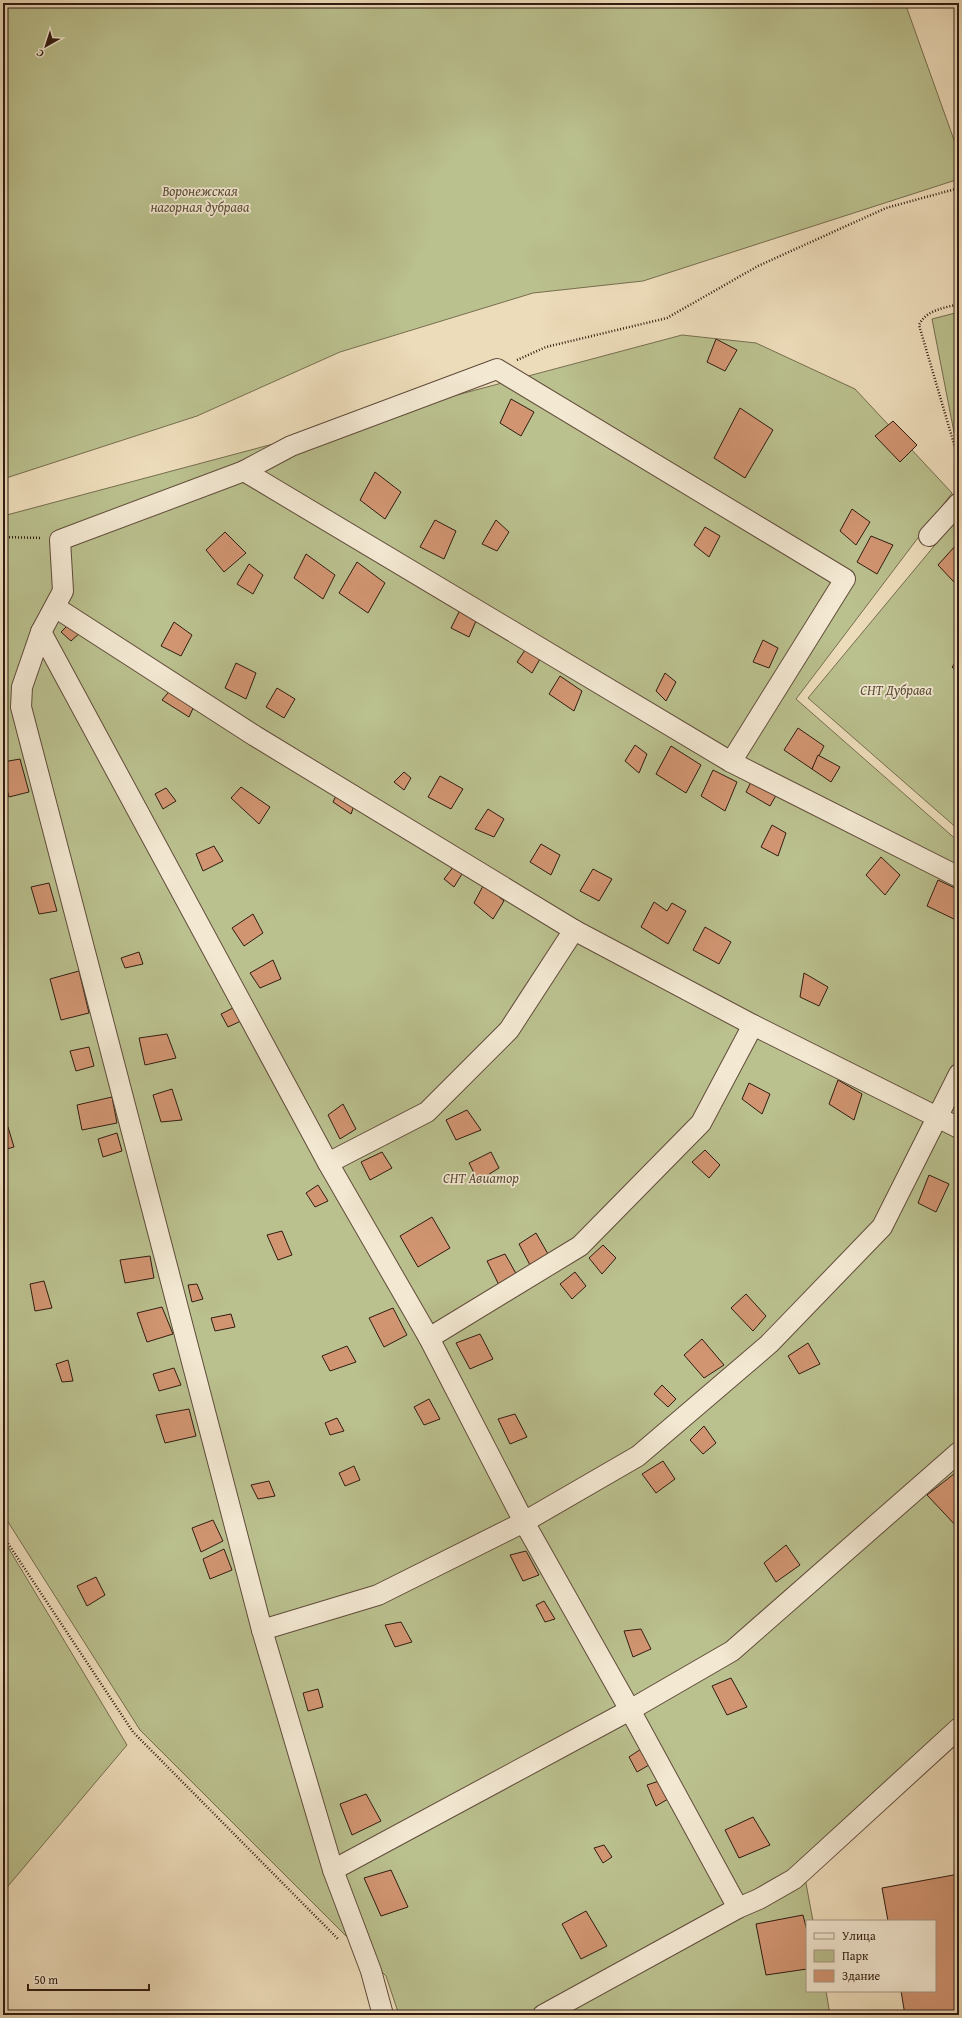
<svg xmlns="http://www.w3.org/2000/svg" width="962" height="2018" font-family="'Gentium Book Plus',serif">
	<style>
		.green { fill: #bac08e; stroke: #766e4f }
		.building { fill: #d19572; stroke: #311c10 }
		.lines { fill: none; stroke-linecap: round; stroke-linejoin: round }
		.minor-casing { stroke: #604c3a; stroke-width: 22 }
		.path { stroke: #311c10; stroke-width: 2.5; stroke-dasharray: 1 2; stroke-linecap: butt }
		.minor { stroke: #f3e8d2; stroke-width: 20 }
		.labels { text-anchor: middle; stroke-width: 3.5; stroke-linejoin: round; paint-order: stroke }
		.park-label { font-size: 14px; font-style: italic; fill: #5a4d36; stroke: #f3e8d2 }
	</style>
	<rect width="100%" height="100%" fill="#eddcba"/>
	<filter id="stains"><feTurbulence type="fractalNoise" baseFrequency=".005" numOctaves="4"/><feColorMatrix values="0 0 0 0 .2 0 0 0 0 .09 0 0 0 0 .02 0 0 0 .5 -.17"/></filter>
	<radialGradient id="worn" r=".72"><stop offset=".6" stop-color="#630" stop-opacity="0"/><stop offset="1" stop-color="#630" stop-opacity=".3"/></radialGradient>
	<g class="green">
		<polygon points="3,3 905,3 959,154 959,179 643,281 533,293 340,352 197,416 3,479"/>
		<polygon points="959,312 959,458 932,319"/>
		<polygon points="682,335 756,343 855,389 952,493 796,699 959,842 959,1736 805,1878 813,1921 807,1921 807,1991 826,1991 830,2015 399,2015 386,1976 140,1730 3,1514 3,516"/>
		<polygon points="959,516 959,830 808,698"/>
		<polygon points="3,1539 127,1745 3,1892"/>
	</g>
	<g class="building">
		<polygon points="716,339 737,350 725,371 707,362"/>
		<polygon points="511,399 534,412 521,436 500,423"/>
		<polygon points="740,408 773,430 745,478 714,458"/>
		<polygon points="893,421 917,445 900,462 875,436"/>
		<polygon points="375,472 401,492 385,519 360,500"/>
		<polygon points="852,509 870,522 856,545 840,531"/>
		<polygon points="435,520 456,531 444,559 420,547"/>
		<polygon points="496,520 509,532 497,551 482,544"/>
		<polygon points="705,527 720,536 709,557 694,545"/>
		<polygon points="225,532 246,553 224,572 206,550"/>
		<polygon points="871,536 893,545 877,574 857,562"/>
		<polygon points="956,545 959,548 959,577 954,582 938,565"/>
		<polygon points="306,554 335,575 323,599 294,578"/>
		<polygon points="357,562 385,583 368,613 339,593"/>
		<polygon points="249,564 263,575 253,594 237,584"/>
		<polygon points="460,610 476,621 469,637 451,628"/>
		<polygon points="71,622 82,631 71,641 61,632"/>
		<polygon points="174,622 192,635 181,656 161,646"/>
		<polygon points="763,640 778,648 769,668 753,662"/>
		<polygon points="525,650 540,659 532,673 517,662"/>
		<polygon points="959,658 959,673 952,667"/>
		<polygon points="236,663 256,673 246,699 225,688"/>
		<polygon points="665,673 676,682 666,701 656,691"/>
		<polygon points="560,676 582,691 574,711 549,694"/>
		<polygon points="172,688 196,702 189,717 162,700"/>
		<polygon points="277,688 295,699 284,718 266,707"/>
		<polygon points="798,728 824,746 812,769 784,750"/>
		<polygon points="635,745 647,754 639,773 625,761"/>
		<polygon points="671,746 701,765 686,793 656,774"/>
		<polygon points="818,755 840,767 831,782 812,769"/>
		<polygon points="20,759 29,792 9,797 3,775 3,762"/>
		<polygon points="713,770 737,782 725,811 701,796"/>
		<polygon points="404,772 411,778 404,790 394,782"/>
		<polygon points="440,776 463,789 451,809 428,797"/>
		<polygon points="753,778 778,792 770,806 746,792"/>
		<polygon points="241,787 270,807 259,824 231,798"/>
		<polygon points="166,788 176,801 163,809 155,794"/>
		<polygon points="338,792 355,803 351,814 333,802"/>
		<polygon points="488,809 504,819 494,837 475,829"/>
		<polygon points="772,825 786,833 778,856 761,847"/>
		<polygon points="541,844 560,855 551,875 530,862"/>
		<polygon points="214,846 223,861 203,871 196,854"/>
		<polygon points="881,857 900,875 885,895 866,875"/>
		<polygon points="454,866 462,874 454,887 444,879"/>
		<polygon points="593,869 612,879 599,901 580,891"/>
		<polygon points="938,880 959,890 959,913 956,920 927,906"/>
		<polygon points="49,883 57,911 39,914 31,887"/>
		<polygon points="484,884 504,901 493,919 474,903"/>
		<polygon points="654,902 667,911 672,903 686,911 668,944 641,927"/>
		<polygon points="253,914 263,933 244,946 232,928"/>
		<polygon points="705,927 731,942 719,964 693,950"/>
		<polygon points="139,952 143,964 125,968 121,958"/>
		<polygon points="273,960 281,979 260,988 250,973"/>
		<polygon points="79,971 89,1013 61,1020 50,979"/>
		<polygon points="804,973 828,987 819,1006 800,997"/>
		<polygon points="233,1008 241,1021 228,1027 221,1014"/>
		<polygon points="167,1034 176,1058 145,1065 139,1038"/>
		<polygon points="89,1047 94,1066 76,1071 70,1051"/>
		<polygon points="838,1080 862,1094 854,1120 829,1104"/>
		<polygon points="749,1083 770,1094 762,1114 742,1099"/>
		<polygon points="172,1089 182,1120 161,1122 153,1095"/>
		<polygon points="112,1097 117,1123 82,1130 77,1105"/>
		<polygon points="343,1104 356,1129 340,1139 328,1115"/>
		<polygon points="467,1110 481,1130 456,1140 446,1120"/>
		<polygon points="8,1127 14,1147 3,1150 3,1128"/>
		<polygon points="117,1133 122,1151 103,1157 98,1139"/>
		<polygon points="705,1150 720,1165 709,1178 692,1162"/>
		<polygon points="382,1152 392,1168 370,1180 361,1162"/>
		<polygon points="491,1152 499,1168 478,1181 469,1163"/>
		<polygon points="929,1175 949,1184 936,1212 918,1203"/>
		<polygon points="318,1185 328,1201 315,1207 306,1193"/>
		<polygon points="432,1217 450,1248 418,1267 400,1236"/>
		<polygon points="282,1231 292,1255 278,1260 267,1235"/>
		<polygon points="536,1233 548,1254 530,1265 519,1244"/>
		<polygon points="603,1245 616,1258 602,1274 589,1258"/>
		<polygon points="505,1254 518,1277 499,1285 487,1261"/>
		<polygon points="150,1256 154,1278 125,1283 120,1260"/>
		<polygon points="575,1272 586,1286 572,1299 560,1284"/>
		<polygon points="44,1281 52,1308 35,1311 30,1284"/>
		<polygon points="197,1284 203,1299 192,1302 188,1285"/>
		<polygon points="746,1294 766,1316 753,1331 731,1308"/>
		<polygon points="162,1307 173,1334 147,1342 137,1313"/>
		<polygon points="393,1308 407,1335 384,1347 369,1318"/>
		<polygon points="231,1314 235,1327 215,1331 211,1318"/>
		<polygon points="480,1334 493,1359 470,1369 456,1343"/>
		<polygon points="702,1339 724,1365 704,1378 684,1355"/>
		<polygon points="808,1343 820,1364 799,1374 788,1356"/>
		<polygon points="347,1346 356,1362 330,1371 322,1356"/>
		<polygon points="68,1360 73,1381 62,1382 56,1364"/>
		<polygon points="174,1368 181,1385 159,1391 153,1374"/>
		<polygon points="662,1385 676,1399 668,1407 654,1394"/>
		<polygon points="429,1399 440,1419 424,1425 414,1407"/>
		<polygon points="189,1409 196,1436 165,1443 156,1415"/>
		<polygon points="515,1414 527,1437 510,1444 498,1419"/>
		<polygon points="337,1418 344,1431 330,1435 325,1423"/>
		<polygon points="704,1426 716,1443 703,1454 690,1440"/>
		<polygon points="663,1461 675,1479 656,1493 642,1474"/>
		<polygon points="354,1466 360,1480 345,1486 339,1473"/>
		<polygon points="959,1470 959,1529 927,1495"/>
		<polygon points="269,1481 275,1496 258,1499 251,1485"/>
		<polygon points="213,1520 223,1541 201,1552 192,1528"/>
		<polygon points="786,1545 800,1565 776,1582 764,1563"/>
		<polygon points="224,1549 232,1570 210,1579 203,1559"/>
		<polygon points="526,1551 539,1575 523,1581 510,1555"/>
		<polygon points="96,1577 105,1595 87,1606 77,1586"/>
		<polygon points="544,1601 555,1619 545,1622 536,1605"/>
		<polygon points="401,1622 412,1642 395,1647 385,1625"/>
		<polygon points="641,1629 651,1649 633,1657 624,1631"/>
		<polygon points="731,1678 747,1707 727,1715 712,1686"/>
		<polygon points="318,1689 323,1707 308,1711 303,1693"/>
		<polygon points="641,1749 649,1765 637,1772 629,1757"/>
		<polygon points="659,1781 668,1799 656,1806 647,1785"/>
		<polygon points="366,1794 381,1821 352,1835 340,1804"/>
		<polygon points="753,1817 770,1845 739,1858 725,1830"/>
		<polygon points="604,1845 612,1857 603,1863 594,1848"/>
		<polygon points="391,1870 408,1907 381,1916 364,1878"/>
		<polygon points="959,1874 959,2015 905,2015 901,1991 935,1991 935,1921 888,1921 882,1888"/>
		<polygon points="586,1911 607,1946 581,1959 562,1924"/>
		<polygon points="803,1915 807,1931 807,1969 766,1975 756,1924"/>
	</g>
	<g class="lines">
		<g class="minor-casing">
			<g id="minor">
				<polyline points="244,471 731,762 959,877"/>
				<polyline points="929,536 959,503"/>
				<polyline points="55,607 255,736 574,930 753,1025 959,1128"/>
				<polyline points="41,632 328,1163 429,1338 524,1522 630,1710 738,1908"/>
				<polyline points="328,1163 427,1112 509,1030 574,930"/>
				<polyline points="429,1338 580,1246 701,1123 753,1025"/>
				<polyline points="262,1630 378,1595 524,1522 638,1456 769,1344 882,1227 959,1074"/>
				<polyline points="333,1870 630,1710 732,1651 959,1452"/>
				<polyline points="383,2015 371,1971 333,1870 262,1630 21,707 22,687 41,632 63,591 60,540 244,471 291,446 497,369 845,579 731,762"/>
				<polyline points="543,2015 738,1908 759,1899 794,1879 959,1728"/>
			</g>
		</g>
		<g class="path">
			<path d="M959,304C944,308 926,310 919,325L959,461"/>
			<polyline points="517,360 546,347 667,318 758,266 886,208 959,188"/>
			<polyline points="3,537 42,538"/>
			<polyline points="3,1536 133,1732 339,1940"/>
		</g>
		<use href="#minor" class="minor"/>
	</g>
	<g class="labels">
		<g class="park-label">
			<text x="200" y="196">Воронежская<tspan x="200" dy="16">нагорная дубрава</tspan></text>
			<text x="896" y="695">СНТ Дубрава</text>
			<text x="481" y="1183">СНТ Авиатор</text>
		</g>
	</g>
	<rect width="962" height="2018" fill="none" stroke="#eddcba" stroke-width="16"/>
	<rect x="4" y="4" width="954" height="2010" fill="none" stroke="#311c10" stroke-width="2"/>
	<rect x="8" y="8" width="946" height="2002" fill="none" stroke="#311c10"/>
	<rect x="806" y="1920" width="130" height="72" fill="#f3e8d2" stroke="#a59684"/>
	<rect x="814" y="1933" width="20" height="6" fill="#f3e8d2" stroke="#a59684"/>
	<text x="842" y="1940" font-size="12" fill="#311c10">Улица</text>
	<rect x="814" y="1950" width="20" height="12" fill="#bac08e" stroke="#a59684"/>
	<text x="842" y="1960" font-size="12" fill="#311c10">Парк</text>
	<rect x="814" y="1970" width="20" height="12" fill="#d19572" stroke="#a59684"/>
	<text x="842" y="1980" font-size="12" fill="#311c10">Здание</text>
	<g transform="translate(46 46) rotate(219)" stroke="#f3e8d2" stroke-width="3" paint-order="stroke">
	<path d="M0-3L7 15L0 10L-7 15Z" fill="#311c10"/>
	<text y="-6" font-size="11" font-weight="bold" text-anchor="middle" fill="#311c10">С</text>
	</g>
	<path d="M28 1984v6h121v-6" fill="none" stroke="#311c10" stroke-width="2"/>
	<text x="34" y="1984" font-size="12" fill="#311c10" stroke="#f3e8d2" stroke-width="3" paint-order="stroke">50 m</text>
	<rect width="100%" height="100%" filter="url(#stains)"/>
	<rect width="100%" height="100%" fill="url(#worn)"/>
</svg>
